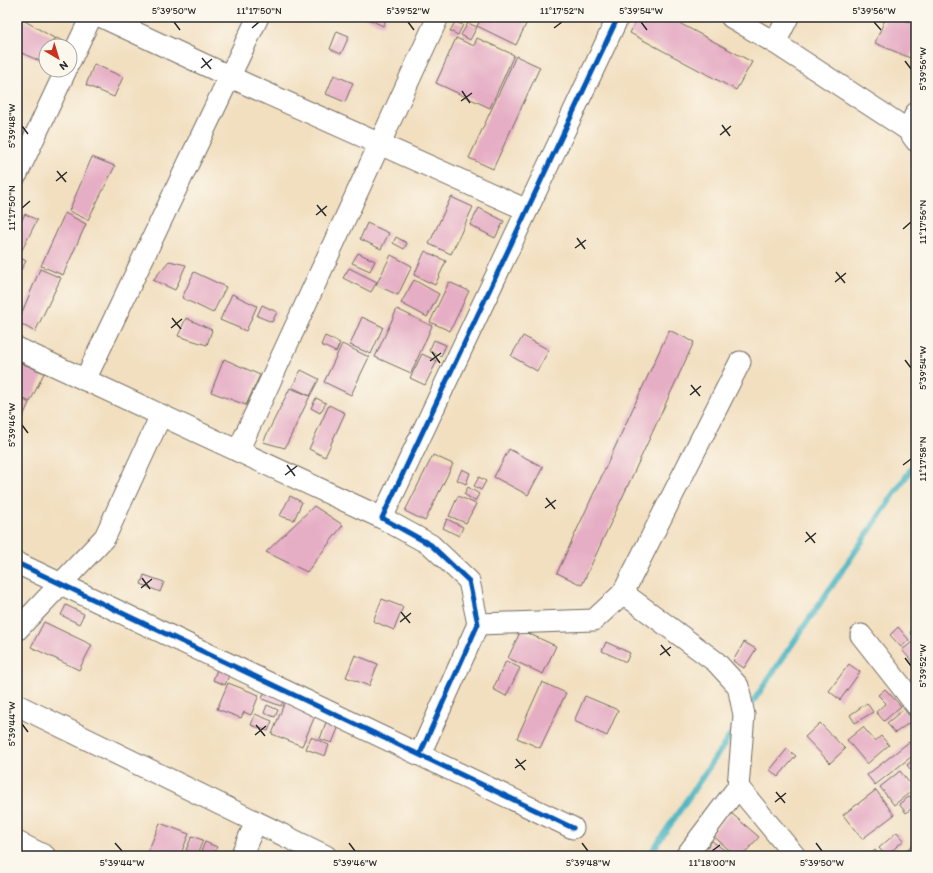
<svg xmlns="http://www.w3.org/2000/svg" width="933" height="873" font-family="Itim,sans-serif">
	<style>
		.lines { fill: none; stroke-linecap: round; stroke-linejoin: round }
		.stream { stroke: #46b4c1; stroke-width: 6 }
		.building { fill: #e6aec5 }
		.minor-casing { stroke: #716a5f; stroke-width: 23 }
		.minor { stroke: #fff; stroke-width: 21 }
		.cycleway-casing { stroke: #fbf7ec; stroke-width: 8 }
		.cycleway { stroke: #0057b8; stroke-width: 5 }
		.ticks { fill: none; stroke: #2b2b2b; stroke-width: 1.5 }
		.neatline { fill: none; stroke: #2b2b2b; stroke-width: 1.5 }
		.ticks-label { font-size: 10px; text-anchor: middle; fill: #2b2b2b }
	</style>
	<rect width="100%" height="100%" fill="#fbf7ec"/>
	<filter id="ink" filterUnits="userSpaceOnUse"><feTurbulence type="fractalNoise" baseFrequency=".025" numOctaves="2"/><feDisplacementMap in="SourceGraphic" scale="8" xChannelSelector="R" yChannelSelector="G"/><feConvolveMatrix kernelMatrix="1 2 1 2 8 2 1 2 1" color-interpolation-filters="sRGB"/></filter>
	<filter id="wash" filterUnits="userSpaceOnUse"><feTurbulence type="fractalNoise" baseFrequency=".012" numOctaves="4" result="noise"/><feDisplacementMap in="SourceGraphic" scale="16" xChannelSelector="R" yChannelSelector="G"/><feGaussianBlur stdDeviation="0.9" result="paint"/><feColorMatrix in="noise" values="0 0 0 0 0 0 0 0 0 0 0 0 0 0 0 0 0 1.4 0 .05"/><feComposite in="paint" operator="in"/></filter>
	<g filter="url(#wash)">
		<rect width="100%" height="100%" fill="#f2dfc0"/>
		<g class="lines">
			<g class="stream">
				<polyline points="748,709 916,462"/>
				<polyline points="649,856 736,727"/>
			</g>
		</g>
		<g id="blocks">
			<g class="building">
				<polygon points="18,17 54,38 50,46 46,46 46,54 42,62 17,51"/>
				<polygon points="364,17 387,17 383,26"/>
				<polygon points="482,17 527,17 529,18 516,45 477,26"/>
				<polygon points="638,17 668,17 752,62 736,90 630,33"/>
				<polygon points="886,17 898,17 916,25 916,43 910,58 875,43"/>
				<polygon points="455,22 463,25 458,35 450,31"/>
				<polygon points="468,23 477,27 470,40 461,35"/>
				<polygon points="337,31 349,36 341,54 330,49"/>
				<polygon points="56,38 68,43 66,46 52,46"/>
				<polygon points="456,38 474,46 477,38 514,55 490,108 436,83"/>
				<polygon points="516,56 540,67 493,169 469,158"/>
				<polygon points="94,64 123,77 114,97 86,85"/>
				<polygon points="334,75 353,83 345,102 326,94"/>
				<polygon points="17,133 24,134 17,150"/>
				<polygon points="92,157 115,166 88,220 69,211"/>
				<polygon points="451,197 473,207 451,254 429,244"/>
				<polygon points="479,208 504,221 495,238 470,225"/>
				<polygon points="65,213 86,224 63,275 41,266"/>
				<polygon points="25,214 37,220 20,254 17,253 17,229"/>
				<polygon points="367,223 389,233 381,249 360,239"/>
				<polygon points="396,237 407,243 404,249 393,243"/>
				<polygon points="425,251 446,261 435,285 414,275"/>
				<polygon points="358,253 375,261 370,271 352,263"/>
				<polygon points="391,255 412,266 398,295 376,285"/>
				<polygon points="17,256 26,261 21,270 17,268"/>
				<polygon points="169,261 186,265 175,290 153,280"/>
				<polygon points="349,268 377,282 371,292 343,278"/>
				<polygon points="40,269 61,278 35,332 18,322"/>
				<polygon points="194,272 226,287 213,313 182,298"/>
				<polygon points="414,280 439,294 427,317 401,303"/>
				<polygon points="449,282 469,291 450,331 430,322"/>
				<polygon points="232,294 257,306 246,331 220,320"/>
				<polygon points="262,305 277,312 272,322 257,316"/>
				<polygon points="397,309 432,326 411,373 375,357"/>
				<polygon points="362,317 383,327 371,354 350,345"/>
				<polygon points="186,318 212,330 207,345 178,336"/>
				<polygon points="669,330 694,342 582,585 557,573"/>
				<polygon points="325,336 340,343 336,352 321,345"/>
				<polygon points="523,336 549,350 537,371 511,356"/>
				<polygon points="434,340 446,345 441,356 429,351"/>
				<polygon points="342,344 369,357 351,395 324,382"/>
				<polygon points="422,354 437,361 425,385 410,378"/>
				<polygon points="224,359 260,375 246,405 211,392"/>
				<polygon points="17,361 44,373 30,402 17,395"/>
				<polygon points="301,370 319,379 310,396 292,387"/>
				<polygon points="290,388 310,396 285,448 263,442"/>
				<polygon points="17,396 29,403 20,423 17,422"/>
				<polygon points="316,398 326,403 320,413 311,408"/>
				<polygon points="329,405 345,413 325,457 309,449"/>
				<polygon points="509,449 543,467 528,495 494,477"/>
				<polygon points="433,455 453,464 425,521 405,511"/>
				<polygon points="462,469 470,473 466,484 457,480"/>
				<polygon points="479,477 486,481 481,490 474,486"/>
				<polygon points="468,487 479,494 475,501 464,494"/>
				<polygon points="290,496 302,502 294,520 280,516"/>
				<polygon points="458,496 476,504 466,523 449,516"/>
				<polygon points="314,506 343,525 307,572 266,552"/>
				<polygon points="447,519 463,527 459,536 443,528"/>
				<polygon points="144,575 164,582 160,592 141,584"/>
				<polygon points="382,599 403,607 394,630 373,621"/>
				<polygon points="66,605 84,614 79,624 61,615"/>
				<polygon points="44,622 92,645 79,670 31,647"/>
				<polygon points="898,627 909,640 901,647 890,635"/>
				<polygon points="916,628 916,639 910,632"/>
				<polygon points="521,630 556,646 543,674 508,658"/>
				<polygon points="606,642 630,653 626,662 602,651"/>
				<polygon points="744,642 756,649 744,668 733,661"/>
				<polygon points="912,642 916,647 916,666 902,650"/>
				<polygon points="355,655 378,664 369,686 346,677"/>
				<polygon points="506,661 520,668 506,696 493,689"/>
				<polygon points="220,662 232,667 225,685 213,680"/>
				<polygon points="849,664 860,672 840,700 829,691"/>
				<polygon points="542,682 566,693 540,748 517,738"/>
				<polygon points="228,683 259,695 251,715 244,712 241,718 217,709"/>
				<polygon points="267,685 286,693 281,706 262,699"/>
				<polygon points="885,689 901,706 884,721 876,712 886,703 878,695"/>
				<polygon points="288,694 319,707 302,746 272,734"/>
				<polygon points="585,696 618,710 607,736 574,721"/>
				<polygon points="867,703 873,712 855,723 850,715"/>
				<polygon points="267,705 278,710 275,717 264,713"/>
				<polygon points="904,709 913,720 895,733 887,723"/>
				<polygon points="255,714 272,721 268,731 251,725"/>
				<polygon points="326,722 339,726 332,743 320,739"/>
				<polygon points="820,723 845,749 830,763 805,737"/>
				<polygon points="863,727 875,741 881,736 889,745 867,764 847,740"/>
				<polygon points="311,737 329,745 325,756 306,749"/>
				<polygon points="909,742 916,751 916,753 875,785 867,775"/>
				<polygon points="787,749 796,756 778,777 770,770"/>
				<polygon points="916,758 916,776 907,765"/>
				<polygon points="900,771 914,789 894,805 880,787"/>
				<polygon points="876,790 894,815 862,839 843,815"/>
				<polygon points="910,796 916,805 906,813 899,804"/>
				<polygon points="731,813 759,837 742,856 736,856 711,834"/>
				<polygon points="160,823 189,834 180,856 146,856"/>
				<polygon points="897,832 904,840 886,856 879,848"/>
				<polygon points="192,836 203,840 197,855 186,850"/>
				<polygon points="712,841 730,854 728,856 700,856"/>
				<polygon points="205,842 217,847 213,856 199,856"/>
				<polygon points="915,843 916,856 899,856"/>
				<polygon points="875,850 880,856 868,856"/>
			</g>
		</g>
	</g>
	<g filter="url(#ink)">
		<use href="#blocks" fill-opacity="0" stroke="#716a5f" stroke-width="1"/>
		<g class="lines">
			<g class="minor-casing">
				<g id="minor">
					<polyline points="102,17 248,85 527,210"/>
					<polyline points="731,17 775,43 908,130 916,141"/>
					<polyline points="775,43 788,17"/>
					<polyline points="70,61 91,17"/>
					<polyline points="908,130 916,113"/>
					<polyline points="17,174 66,70"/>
					<polyline points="17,348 382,518"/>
					<polyline points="85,380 258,17"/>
					<polyline points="238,451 438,17"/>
					<polyline points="17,563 573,828"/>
					<polyline points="623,593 716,662 738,686 744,715 738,787 686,856"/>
					<polyline points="478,624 594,620 623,593 740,362"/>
					<polyline points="17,630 105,537 161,415"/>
					<polyline points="861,635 916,705"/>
					<polyline points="17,705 326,856"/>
					<polyline points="420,754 478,624 469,581 431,545 382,518 618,17"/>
					<polyline points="738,787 795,856"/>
					<polyline points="17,842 45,856"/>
					<polyline points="241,856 256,822"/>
				</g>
			</g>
			<use href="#minor" class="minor"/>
			<g class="cycleway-casing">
				<g id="cycleway">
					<polyline points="17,563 573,828"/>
					<polyline points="420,754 478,624 469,581 431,545 382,518 618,17"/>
				</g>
			</g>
			<use href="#cycleway" class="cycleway"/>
		</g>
	</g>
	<path class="ticks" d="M174,22L180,30M408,22L414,30M641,22L647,30M874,22L881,30M252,28L259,22M554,28L562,22M202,58L211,69M905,61L911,69M201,68L212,59M462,91L470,103M461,101L472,93M722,125L730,136M22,126L28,134M720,135L731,126M57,171L66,182M56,181L67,172M317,205L326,216M22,208L30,201M316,215L327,206M903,229L911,222M577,238L585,249M575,248L586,240M836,272L845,283M835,282L846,273M172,318L181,329M171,328L182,319M432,352L440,363M905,360L911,368M430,361L441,353M691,385L700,396M690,395L701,386M22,425L28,433M287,465L295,476M903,465L911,459M285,475L297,466M546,498L555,509M545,508L556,500M806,532L815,543M805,542L816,533M142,578L150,589M141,588L152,579M401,612L410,623M400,622L411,613M661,645L670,656M660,655L671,647M905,658L911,666M22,724L28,732M256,725L265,736M255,735L266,726M516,759L525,770M515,768L526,760M776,792L785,803M775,802L786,793M115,843L122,851M349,843L355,851M582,843L588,851M816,843L822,851M712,851L720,845"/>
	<rect width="933" height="873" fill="none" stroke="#fbf7ec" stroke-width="44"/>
	<g transform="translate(58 58) rotate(142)"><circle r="19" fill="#fbf7ec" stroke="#a8a59f"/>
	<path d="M0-3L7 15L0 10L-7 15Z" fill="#c8321e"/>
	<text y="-6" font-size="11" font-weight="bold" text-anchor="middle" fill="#2b2b2b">N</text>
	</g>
	<rect x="22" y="22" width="889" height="829" class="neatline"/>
	<g class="ticks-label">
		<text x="174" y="14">5°39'50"W</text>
		<text x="259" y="14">11°17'50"N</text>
		<text x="408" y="14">5°39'52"W</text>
		<text x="562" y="14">11°17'52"N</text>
		<text x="641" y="14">5°39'54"W</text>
		<text x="874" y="14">5°39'56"W</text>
		<text transform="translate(922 69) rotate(-90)" y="4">5°39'56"W</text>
		<text transform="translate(11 126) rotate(-90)" y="4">5°39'48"W</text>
		<text transform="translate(11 208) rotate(-90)" y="4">11°17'50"N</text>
		<text transform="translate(922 222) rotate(-90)" y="4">11°17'56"N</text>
		<text transform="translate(922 368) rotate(-90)" y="4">5°39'54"W</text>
		<text transform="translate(11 425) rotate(-90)" y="4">5°39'46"W</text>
		<text transform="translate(922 459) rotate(-90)" y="4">11°17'58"N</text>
		<text transform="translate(922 666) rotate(-90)" y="4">5°39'52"W</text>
		<text transform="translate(11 724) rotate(-90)" y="4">5°39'44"W</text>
		<text x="122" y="866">5°39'44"W</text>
		<text x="355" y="866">5°39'46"W</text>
		<text x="588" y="866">5°39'48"W</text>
		<text x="712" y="866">11°18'00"N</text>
		<text x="822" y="866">5°39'50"W</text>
	</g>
</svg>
